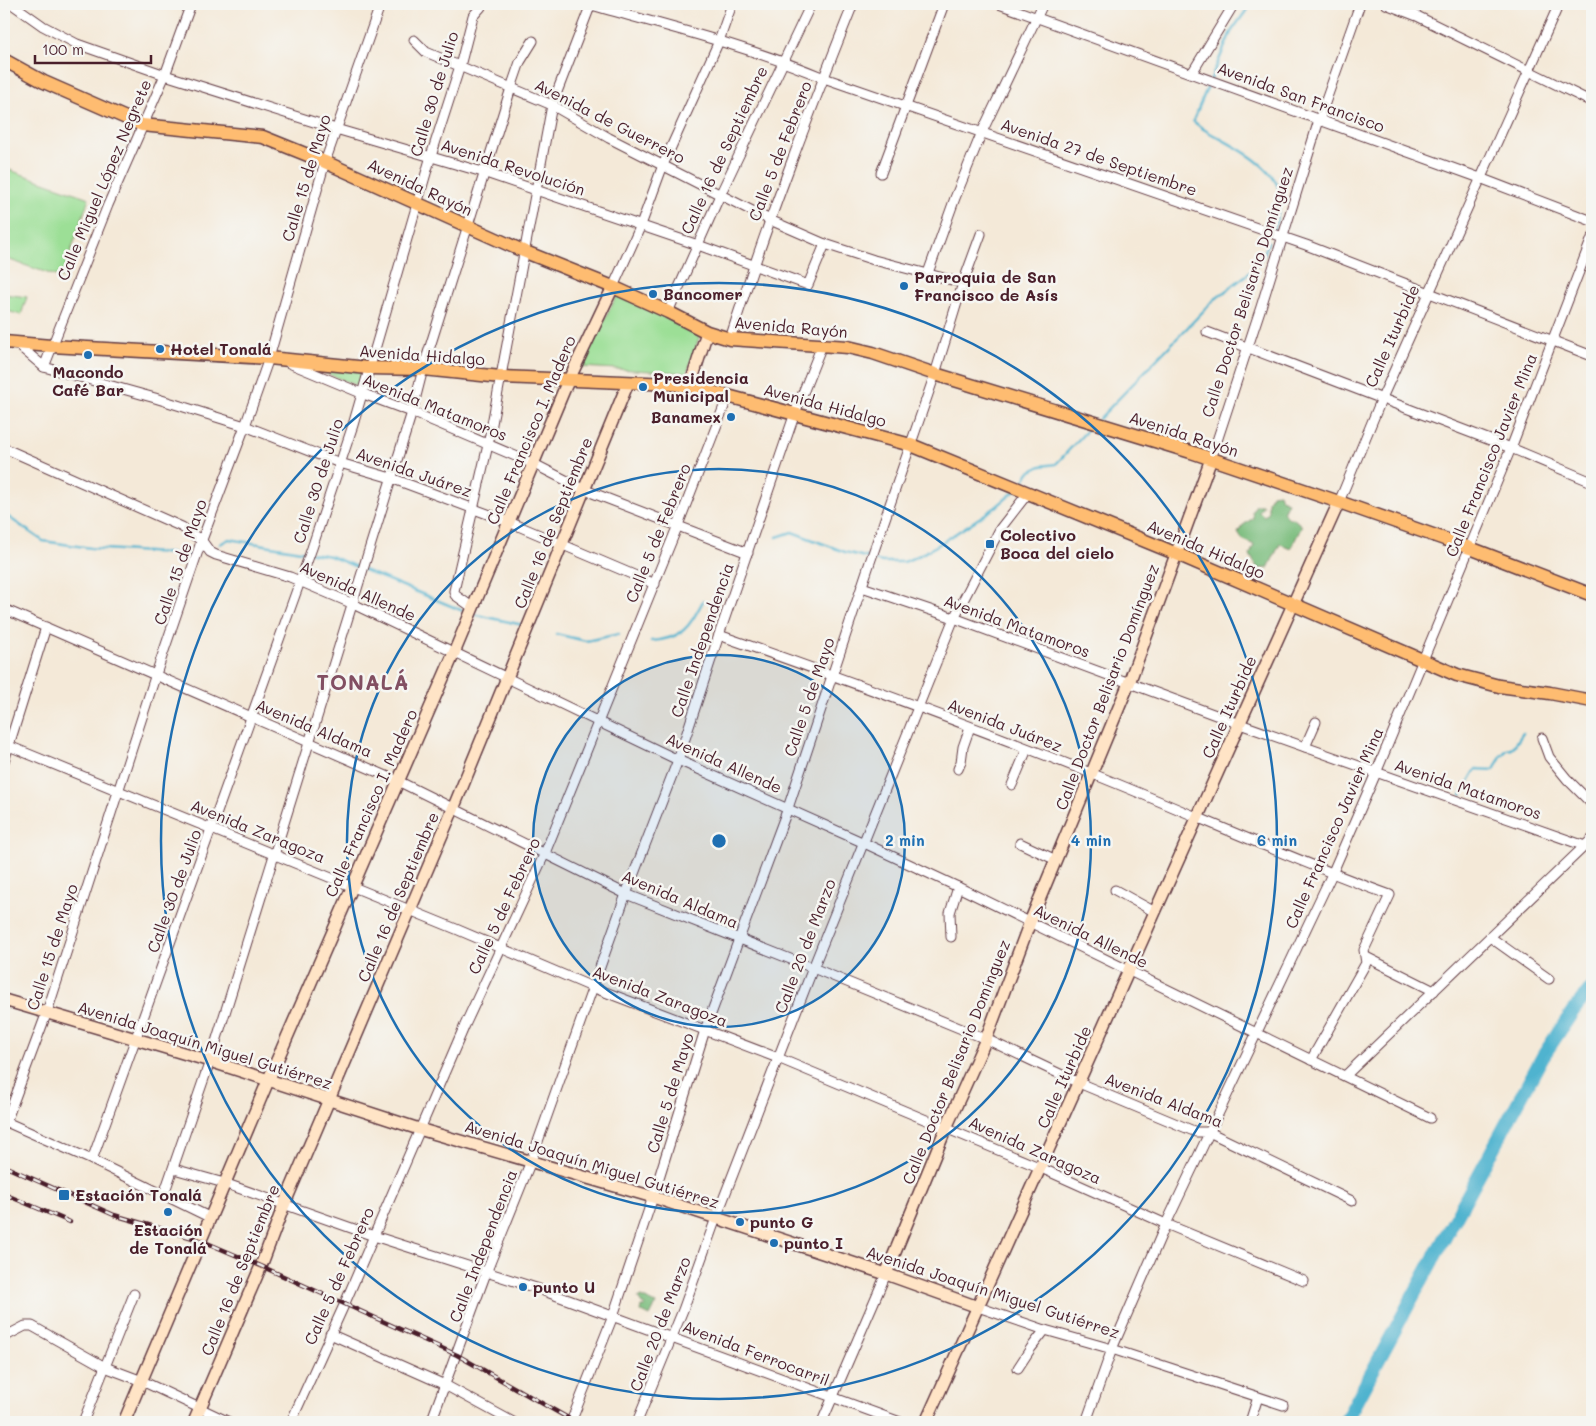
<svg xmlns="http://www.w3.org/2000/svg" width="1596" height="1426" font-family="Mali,sans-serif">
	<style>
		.green { fill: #9cdf96; stroke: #737f60 }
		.forest { fill: #7dbe7f; stroke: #646e55 }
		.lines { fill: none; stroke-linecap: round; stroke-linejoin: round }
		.stream { stroke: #50b3cf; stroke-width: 2.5 }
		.river { stroke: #50b3cf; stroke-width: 14 }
		.street-casing { stroke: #643d45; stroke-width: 11 }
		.secondary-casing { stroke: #643d45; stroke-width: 14 }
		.primary-casing { stroke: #643d45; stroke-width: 15 }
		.street { stroke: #fff; stroke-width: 9 }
		.secondary { stroke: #ffe4c6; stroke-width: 11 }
		.primary { stroke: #febc71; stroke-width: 12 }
		.rail-casing { stroke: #4a1f2b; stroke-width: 4.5 }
		.rail { stroke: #f6f6f2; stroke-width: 2.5; stroke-dasharray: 8; stroke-linecap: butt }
		.ring { fill: none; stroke: #1f6fb2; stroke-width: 2.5 }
		.poi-dot { fill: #1f6fb2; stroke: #f6f6f2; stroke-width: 2 }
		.labels { text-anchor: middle; stroke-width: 5; stroke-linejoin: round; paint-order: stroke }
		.street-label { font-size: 16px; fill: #4a1f2b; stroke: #f6f6f2 }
		.poi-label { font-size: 16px; font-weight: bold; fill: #4a1f2b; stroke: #f6f6f2; text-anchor: start }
		.district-label { font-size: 21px; font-weight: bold; letter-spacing: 1px; fill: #824f62; stroke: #f6f6f2 }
		.centre { fill: #1f6fb2; stroke: #f6f6f2; stroke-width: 2.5 }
		.ring-label { font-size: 15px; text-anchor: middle; font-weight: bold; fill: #1f6fb2; stroke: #f6f6f2; stroke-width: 5; stroke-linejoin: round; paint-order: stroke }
	</style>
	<rect width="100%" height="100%" fill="#f6f6f2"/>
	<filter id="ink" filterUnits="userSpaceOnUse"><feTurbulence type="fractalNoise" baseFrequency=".02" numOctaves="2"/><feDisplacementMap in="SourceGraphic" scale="10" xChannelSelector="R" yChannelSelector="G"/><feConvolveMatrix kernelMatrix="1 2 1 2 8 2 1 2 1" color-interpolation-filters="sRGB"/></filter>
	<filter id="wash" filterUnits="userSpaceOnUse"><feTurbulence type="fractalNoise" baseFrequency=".0096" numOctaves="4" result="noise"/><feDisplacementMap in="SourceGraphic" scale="20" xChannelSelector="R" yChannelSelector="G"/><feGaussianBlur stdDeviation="1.12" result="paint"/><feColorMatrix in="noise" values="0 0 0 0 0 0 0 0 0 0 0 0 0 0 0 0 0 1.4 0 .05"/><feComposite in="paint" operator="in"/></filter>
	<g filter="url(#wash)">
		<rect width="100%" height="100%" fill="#f4e9d8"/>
		<g class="green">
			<polygon points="4,168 89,198 62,278 4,258"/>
			<polygon points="618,293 701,332 687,373 581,367"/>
			<polygon points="4,294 27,297 21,315 4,310"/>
			<polygon points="323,368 363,369 358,386 323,372"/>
		</g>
		<g class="forest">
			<polygon points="1279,493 1281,499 1288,502 1283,512 1289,518 1293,518 1302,526 1291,548 1280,544 1268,568 1258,569 1250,555 1254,545 1242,539 1238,533 1242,526 1253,518 1252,511 1256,505 1263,505 1259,511 1264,516 1268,513 1268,501 1272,494"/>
			<polygon points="641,1297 656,1304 650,1316 640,1311 641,1307 644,1307 645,1305 642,1304 638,1298"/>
		</g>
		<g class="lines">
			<g class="stream">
				<path d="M1251,4L1231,32L1193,121C1197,124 1200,127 1205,130C1228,144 1274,163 1280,193C1282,204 1276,220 1274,231"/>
				<polyline points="1099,419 1214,300 1253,270 1264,254 1268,242"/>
				<polyline points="1021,486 1029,472 1041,466 1056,464 1092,425"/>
				<polyline points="4,514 43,541 91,548 191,555"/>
				<polyline points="777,537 792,532 845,552 869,558"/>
				<polyline points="220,544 229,539 330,556 468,613"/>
				<polyline points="874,560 882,562 904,562 920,555 938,545 996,507 1015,491"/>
				<polyline points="473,614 523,625"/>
				<polyline points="556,634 586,641 619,634"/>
				<path d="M651,641C683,639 689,627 703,601"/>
				<polyline points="1461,795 1476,769 1494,770 1501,756 1507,750 1512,749 1523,733"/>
			</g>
			<polyline class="river" points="1345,1422 1543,1056 1573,1011 1592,987"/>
		</g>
	</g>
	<g filter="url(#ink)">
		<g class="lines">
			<g class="street-casing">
				<g id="street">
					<polyline points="12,4 43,26 77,44 165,75 336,129 486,173 698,245 808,285 825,244"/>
					<polyline points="999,4 1480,178 1592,221"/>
					<polyline points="1386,4 1417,16 1592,102"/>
					<path d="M591,5C669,27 748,46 824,78L1306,245L1592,356"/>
					<polyline points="414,40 426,52 552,105 609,138 770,220 825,244 874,260 963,283"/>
					<polyline points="1192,73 1234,4"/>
					<polyline points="881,173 944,4"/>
					<polyline points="928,273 955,198 982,132 1043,4"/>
					<polyline points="613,287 641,225 663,165 719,41 732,4"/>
					<polyline points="668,312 720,195 811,4"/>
					<polyline points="1207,332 1511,448 1592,482"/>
					<path d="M730,339C766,225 809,114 853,4"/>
					<polyline points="16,343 44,367 155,398 245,426 340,463 391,478 509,522 655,584"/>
					<polyline points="289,363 361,393 412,412 534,464 585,490 748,553"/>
					<polyline points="44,367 108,205 165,75 191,4"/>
					<polyline points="4,448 182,527 202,541 210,552 216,555 290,577 351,603 678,760 862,842 958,887 1430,1118"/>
					<polyline points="1211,459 1261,307 1319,120 1360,4"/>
					<polyline points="1339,502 1382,398 1559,4"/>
					<polyline points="862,587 954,618 1240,724 1585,846"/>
					<polyline points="472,607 455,595 454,591 488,445 552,105 591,4"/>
					<polyline points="4,609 398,781 626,894 813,968 986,1039 1079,1083 1196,1132 1209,1132 1352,1201"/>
					<path d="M719,635C844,679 970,725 1093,774C1193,814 1290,859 1390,895L1364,950L1366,963L1311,1060"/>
					<polyline points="1542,738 1549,757 1567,779 1592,804"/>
					<polyline points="4,744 456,929 592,987 778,1058 1041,1168 1166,1224 1304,1281"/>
					<polyline points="1305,747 1316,722"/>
					<polyline points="4,761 46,627"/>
					<polyline points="958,769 961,762 963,747 970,727"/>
					<polyline points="1012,785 1027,749"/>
					<polyline points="1020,843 1056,860"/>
					<polyline points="1115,890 1155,912"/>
					<polyline points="951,937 950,913 958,887"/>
					<polyline points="1490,937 1549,979"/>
					<polyline points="1366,957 1434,991"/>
					<polyline points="1345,1076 1592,839"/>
					<polyline points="4,1121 92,1160 209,1217"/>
					<polyline points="6,1122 47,1012 155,677 200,545 245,426 269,358 325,162 378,11"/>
					<polyline points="92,1160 312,548 353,425 431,156 460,66 473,16 481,7 481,4"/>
					<polyline points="174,1169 224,1183 374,1236 536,1288 900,1422"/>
					<polyline points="164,1194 210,1061 412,412 423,369 511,88 520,62 533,41"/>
					<polyline points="978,1307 1045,1330 1112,1349 1283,1405"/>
					<polyline points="330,1334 445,1385 513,1422"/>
					<polyline points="4,1337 25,1326 32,1326 105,1367 142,1381 229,1422"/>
					<polyline points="1018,1368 1031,1348 1045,1330"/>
					<polyline points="83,1422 134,1294"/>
					<polyline points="291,1422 345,1303 465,1025 545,853 678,525 728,396"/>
					<polyline points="431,1422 486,1273 531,1161 626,894 678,760 719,635 795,413 822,345"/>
					<polyline points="571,1422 613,1316 653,1197 705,1030 788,808 869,565 935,374 963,283 981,234"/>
					<polyline points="637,1422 683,1310 716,1218 813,968 954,618 1000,529 1028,493"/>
					<polyline points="822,1422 886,1274"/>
					<polyline points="1086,1422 1112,1349 1166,1224 1332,874 1376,773 1511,448 1592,238"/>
					<polyline points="1250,1422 1258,1397"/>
				</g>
			</g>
			<g class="secondary-casing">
				<g id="secondary">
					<polyline points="690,386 707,332"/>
					<polyline points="4,1000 210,1061 419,1129 653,1197 886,1274 978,1307"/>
					<polyline points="886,1274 946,1128 986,1039 1030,922 1129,683 1211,459"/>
					<polyline points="124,1422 268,1081 454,653 564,390 613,287"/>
					<polyline points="194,1422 261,1266 284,1205 453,809 628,383"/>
					<polyline points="926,1422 1339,502"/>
				</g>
			</g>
			<g class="primary-casing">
				<g id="primary">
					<polyline points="4,60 44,82 142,125 263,137 325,162 523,251 613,287 668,312 707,332 730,339 848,347 873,353 935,374 1191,452 1339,502 1470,548 1592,595"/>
					<polyline points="4,342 51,346 269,358 368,368 423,369 501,377 671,384 690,386 911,445 1177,554 1457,675 1499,686 1550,693 1592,701"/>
				</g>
			</g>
			<use href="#street" class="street"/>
			<use href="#secondary" class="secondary"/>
			<use href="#primary" class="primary"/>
			<g class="rail-casing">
				<g id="rail">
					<polyline points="4,1166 114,1215 200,1240 261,1266 457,1355 575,1422"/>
					<polyline points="4,1194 70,1222"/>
				</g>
			</g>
			<use href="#rail" class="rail"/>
		</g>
	</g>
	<circle cx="719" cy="841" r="186" fill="#1f6fb2" fill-opacity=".12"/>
	<g class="ring">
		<circle cx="719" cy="841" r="186"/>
		<circle cx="719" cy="841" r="372"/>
		<circle cx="719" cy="841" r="558"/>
	</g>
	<g class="poi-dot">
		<circle cx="904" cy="286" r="5"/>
		<circle cx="653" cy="294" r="5"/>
		<circle cx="160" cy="349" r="5"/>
		<circle cx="88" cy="355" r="5"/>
		<circle cx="643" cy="387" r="5"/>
		<circle cx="731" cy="417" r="5"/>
		<rect x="985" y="539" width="10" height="10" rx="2.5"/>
		<rect x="58" y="1189" width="12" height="12" rx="2.5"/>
		<circle cx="168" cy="1212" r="5"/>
		<circle cx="740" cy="1222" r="5"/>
		<circle cx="774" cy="1243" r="5"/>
		<circle cx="523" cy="1287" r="5"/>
	</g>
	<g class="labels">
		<g class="street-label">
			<text transform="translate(434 94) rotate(-73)" y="6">Calle 30 de Julio</text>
			<text transform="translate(1301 97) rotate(20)" y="6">Avenida San Francisco</text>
			<text transform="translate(610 121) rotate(27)" y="6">Avenida de Guerrero</text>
			<text transform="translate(724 150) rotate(-65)" y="6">Calle 16 de Septiembre</text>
			<text transform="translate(780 151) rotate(-69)" y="6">Calle 5 de Febrero</text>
			<text transform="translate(1099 157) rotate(19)" y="6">Avenida 27 de Septiembre</text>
			<text transform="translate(513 167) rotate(18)" y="6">Avenida Revolución</text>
			<text transform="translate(306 178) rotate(-73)" y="6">Calle 15 de Mayo</text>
			<text transform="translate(104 180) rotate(-67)" y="6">Calle Miguel López Negrete</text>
			<text transform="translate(420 187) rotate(25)" y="6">Avenida Rayón</text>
			<text transform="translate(1247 292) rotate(-72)" y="6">Calle Doctor Belisario Domínguez</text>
			<text transform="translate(791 327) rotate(5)" y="6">Avenida Rayón</text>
			<text transform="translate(1392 336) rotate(-66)" y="6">Calle Iturbide</text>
			<text transform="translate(422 355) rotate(4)" y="6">Avenida Hidalgo</text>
			<text transform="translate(825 405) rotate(15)" y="6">Avenida Hidalgo</text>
			<text transform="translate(435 407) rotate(22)" y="6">Avenida Matamoros</text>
			<text transform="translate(531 430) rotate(-67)" y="6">Calle Francisco I. Madero</text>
			<text transform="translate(1184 434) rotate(18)" y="6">Avenida Rayón</text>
			<text transform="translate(1491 455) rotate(-68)" y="6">Calle Francisco Javier Mina</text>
			<text transform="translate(414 472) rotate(19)" y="6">Avenida Juárez</text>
			<text transform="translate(318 481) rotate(-72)" y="6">Calle 30 de Julio</text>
			<text transform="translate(553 523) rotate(-68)" y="6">Calle 16 de Septiembre</text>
			<text transform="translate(658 533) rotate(-68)" y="6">Calle 5 de Febrero</text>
			<text transform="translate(1206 549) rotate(23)" y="6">Avenida Hidalgo</text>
			<text transform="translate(180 562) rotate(-71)" y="6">Calle 15 de Mayo</text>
			<text transform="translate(358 591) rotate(24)" y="6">Avenida Allende</text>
			<text transform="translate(1017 626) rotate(20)" y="6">Avenida Matamoros</text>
			<text transform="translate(702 640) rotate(-71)" y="6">Calle Independencia</text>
			<text transform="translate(1107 687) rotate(-69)" y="6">Calle Doctor Belisario Domínguez</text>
			<text transform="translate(809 697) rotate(-71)" y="6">Calle 5 de Mayo</text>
			<text transform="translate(1229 707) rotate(-66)" y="6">Calle Iturbide</text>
			<text transform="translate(1005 725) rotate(21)" y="6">Avenida Juárez</text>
			<text transform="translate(314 728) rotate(23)" y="6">Avenida Aldama</text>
			<text transform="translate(724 763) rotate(24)" y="6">Avenida Allende</text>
			<text transform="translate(1468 789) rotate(19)" y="6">Avenida Matamoros</text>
			<text transform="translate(371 803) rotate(-66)" y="6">Calle Francisco I. Madero</text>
			<text transform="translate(1334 828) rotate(-66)" y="6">Calle Francisco Javier Mina</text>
			<text transform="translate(258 831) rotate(22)" y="6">Avenida Zaragoza</text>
			<text transform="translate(174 891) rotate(-70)" y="6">Calle 30 de Julio</text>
			<text transform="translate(398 897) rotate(-67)" y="6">Calle 16 de Septiembre</text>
			<text transform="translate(680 899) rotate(23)" y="6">Avenida Aldama</text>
			<text transform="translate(504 906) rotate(-65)" y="6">Calle 5 de Febrero</text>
			<text transform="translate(1091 936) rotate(26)" y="6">Avenida Allende</text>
			<text transform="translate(805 946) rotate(-69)" y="6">Calle 20 de Marzo</text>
			<text transform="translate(52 947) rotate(-72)" y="6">Calle 15 de Mayo</text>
			<text transform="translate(660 996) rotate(21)" y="6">Avenida Zaragoza</text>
			<text transform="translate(205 1045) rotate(17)" y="6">Avenida Joaquín Miguel Gutiérrez</text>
			<text transform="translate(956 1062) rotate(-68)" y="6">Calle Doctor Belisario Domínguez</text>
			<text transform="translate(1064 1077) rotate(-66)" y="6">Calle Iturbide</text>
			<text transform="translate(670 1093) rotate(-73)" y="6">Calle 5 de Mayo</text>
			<text transform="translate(1164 1100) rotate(21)" y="6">Avenida Aldama</text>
			<text transform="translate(1035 1150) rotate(24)" y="6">Avenida Zaragoza</text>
			<text transform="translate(592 1164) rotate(17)" y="6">Avenida Joaquín Miguel Gutiérrez</text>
			<text transform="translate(483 1246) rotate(-69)" y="6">Calle Independencia</text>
			<text transform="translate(240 1270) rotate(-68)" y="6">Calle 16 de Septiembre</text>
			<text transform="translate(339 1276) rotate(-66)" y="6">Calle 5 de Febrero</text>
			<text transform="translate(993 1292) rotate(18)" y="6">Avenida Joaquín Miguel Gutiérrez</text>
			<text transform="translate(660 1324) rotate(-69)" y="6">Calle 20 de Marzo</text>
			<text transform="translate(756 1353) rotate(21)" y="6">Avenida Ferrocarril</text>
		</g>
		<g class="poi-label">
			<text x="914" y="283">Parroquia de San<tspan x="914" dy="18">Francisco de Asís</tspan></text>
			<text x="663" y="300">Bancomer</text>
			<text x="170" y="355">Hotel Tonalá</text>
			<text x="88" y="378" text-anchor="middle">Macondo<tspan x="88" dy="18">Café Bar</tspan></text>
			<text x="653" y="384">Presidencia<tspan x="653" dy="18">Municipal</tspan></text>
			<text x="721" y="423" text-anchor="end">Banamex</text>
			<text x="1000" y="541">Colectivo<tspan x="1000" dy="18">Boca del cielo</tspan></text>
			<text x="75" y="1201">Estación Tonalá</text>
			<text x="750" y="1228">punto G</text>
			<text x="168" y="1236" text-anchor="middle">Estación<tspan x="168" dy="18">de Tonalá</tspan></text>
			<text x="784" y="1249">punto I</text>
			<text x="533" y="1293">punto U</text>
		</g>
		<g class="district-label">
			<text x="363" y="690">TONALÁ</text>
		</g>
	</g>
	<circle cx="719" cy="841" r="8" class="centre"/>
	<g class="ring-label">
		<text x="905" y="846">2 min</text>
		<text x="1091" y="846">4 min</text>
		<text x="1277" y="846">6 min</text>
	</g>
	<rect width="1596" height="1426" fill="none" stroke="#f6f6f2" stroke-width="20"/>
	<path d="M35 55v8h116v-8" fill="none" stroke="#4a1f2b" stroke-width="2.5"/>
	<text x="42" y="55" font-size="15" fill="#4a1f2b" stroke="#f6f6f2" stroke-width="4" paint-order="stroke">100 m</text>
</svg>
